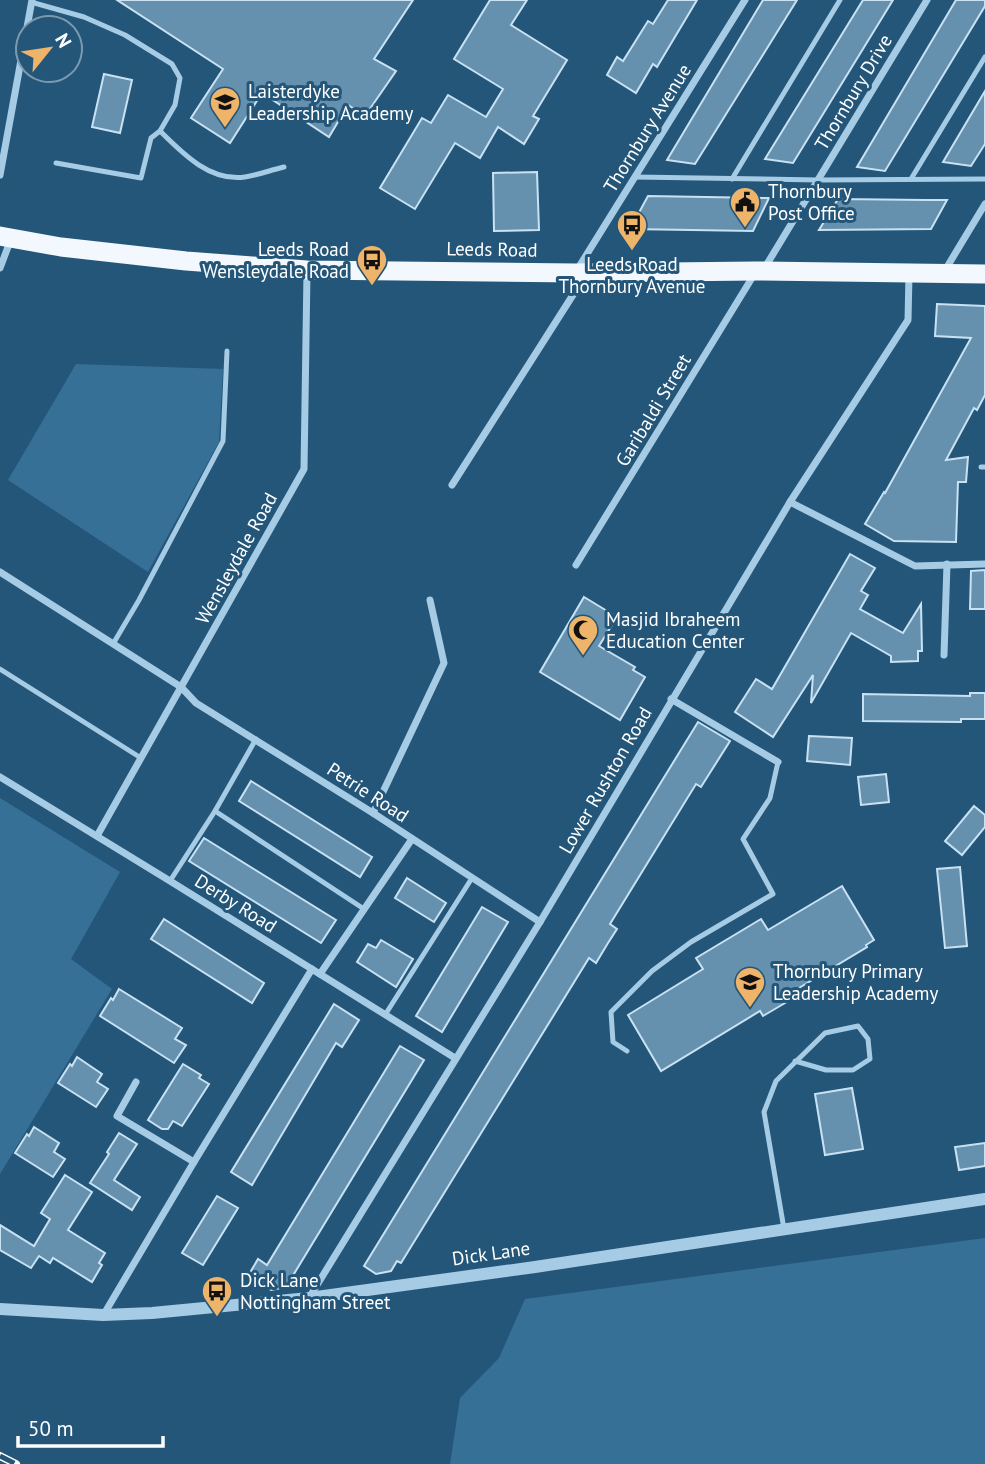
<svg xmlns="http://www.w3.org/2000/svg" width="985" height="1464" font-family="'PT Sans',sans-serif">
	<style>
		.green { fill: #377097 }
		.building { fill: #6591af; stroke: #c9e2f3; stroke-width: 2 }
		.lines { fill: none; stroke-linecap: round; stroke-linejoin: round }
		.service { stroke: #a6cbe4; stroke-width: 5 }
		.minor { stroke: #a6cbe4; stroke-width: 7 }
		.tertiary { stroke: #a6cbe4; stroke-width: 12 }
		.trunk { stroke: #f2f8fe; stroke-width: 19 }
		.rail-casing { stroke: #fff; stroke-width: 8 }
		.rail { stroke: #245679; stroke-width: 5; stroke-dasharray: 16; stroke-linecap: butt }
		.labels { text-anchor: middle; stroke-width: 6; stroke-linejoin: round; paint-order: stroke }
		.poi-label { font-size: 19px; fill: #fff; stroke: #245679; text-anchor: start }
		.street-label { font-size: 19px; fill: #fff; stroke: #245679 }
	</style>
	<rect width="100%" height="100%" fill="#245679"/>
	<g class="green">
		<polygon points="76,364 223,369 219,442 148,572 8,480"/>
		<polygon points="0,798 120,872 71,959 112,989 0,1174"/>
		<polygon points="985,1238 985,1464 450,1464 460,1398 499,1358 525,1299"/>
	</g>
	<g class="building">
		<polygon points="117,0 413,0 374,59 396,71 365,116 348,105 329,137 262,93 230,143 191,118 223,69"/>
		<polygon points="490,0 527,0 511,25 567,60 533,116 539,119 524,144 498,127 480,158 455,143 415,209 380,188 422,118 431,123 448,95 486,117 503,89 454,59"/>
		<polygon points="668,0 697,0 657,67 653,64 636,93 607,75 617,57 623,61 648,21 653,24"/>
		<polygon points="763,0 797,0 695,164 667,160"/>
		<polygon points="863,0 893,0 793,163 765,159"/>
		<polygon points="956,0 985,0 985,6 885,171 857,167"/>
		<polygon points="104,74 132,80 120,133 92,127"/>
		<polygon points="985,91 985,144 971,166 943,162"/>
		<polygon points="537,172 539,230 494,231 493,173"/>
		<polygon points="648,196 769,198 753,231 630,229"/>
		<polygon points="838,199 925,200 947,200 931,229 819,230"/>
		<polygon points="937,304 985,306 985,395 977,410 974,408 946,460 968,457 966,482 958,482 956,542 894,541 865,524 884,492 885,493 971,338 935,336"/>
		<polygon points="850,554 875,568 861,591 868,595 860,609 903,633 921,604 922,651 918,651 918,661 891,662 891,656 851,633 811,703 813,675 773,737 735,712 756,679 772,689"/>
		<polygon points="985,570 985,609 970,609 971,571"/>
		<polygon points="584,597 617,617 599,646 635,667 633,670 645,677 620,720 540,672"/>
		<polygon points="970,693 985,693 985,719 961,719 961,722 863,721 863,694 970,696"/>
		<polygon points="698,722 730,741 701,787 696,784 610,924 617,929 608,943 596,963 589,958 401,1263 397,1261 391,1271 376,1274 364,1266"/>
		<polygon points="809,736 852,738 850,765 807,761"/>
		<polygon points="886,774 889,802 861,805 858,777"/>
		<polygon points="251,781 372,857 360,877 239,801"/>
		<polygon points="974,806 985,815 985,827 962,855 945,841"/>
		<polygon points="204,838 336,920 321,943 189,861"/>
		<polygon points="960,867 967,946 945,948 937,869"/>
		<polygon points="407,878 446,903 434,922 395,898"/>
		<polygon points="842,886 874,940 866,945 867,947 794,991 797,996 763,1016 760,1011 661,1071 628,1015 703,969 696,958 761,919 768,930"/>
		<polygon points="482,907 508,922 442,1032 416,1016"/>
		<polygon points="164,919 264,983 252,1003 151,939"/>
		<polygon points="381,940 413,959 396,987 357,962 368,944 376,948"/>
		<polygon points="119,989 182,1028 175,1039 186,1045 174,1063 100,1016 111,998 113,1000"/>
		<polygon points="334,1004 359,1020 342,1047 336,1043 252,1185 231,1172"/>
		<polygon points="400,1046 424,1060 286,1287 271,1290 248,1276 258,1259 267,1265"/>
		<polygon points="77,1057 102,1074 97,1082 108,1089 96,1107 58,1083 70,1064 72,1066"/>
		<polygon points="183,1064 201,1075 199,1078 209,1084 182,1126 173,1121 168,1129 162,1129 148,1120"/>
		<polygon points="852,1088 863,1149 825,1155 815,1094"/>
		<polygon points="34,1127 59,1143 54,1152 65,1159 53,1177 15,1153 27,1134 29,1136"/>
		<polygon points="119,1133 137,1144 114,1180 140,1197 132,1210 90,1183 109,1154 107,1152"/>
		<polygon points="985,1143 985,1166 959,1170 955,1147"/>
		<polygon points="65,1175 92,1192 68,1230 105,1253 99,1263 102,1265 92,1282 53,1258 50,1263 39,1256 31,1268 0,1250 0,1225 34,1246 50,1219 41,1213"/>
		<polygon points="217,1196 238,1208 203,1265 182,1253"/>
	</g>
	<g class="lines">
		<g class="service">
			<polyline points="31,2 84,17 125,35 172,64 180,78 175,105 160,131 151,138 141,178 56,163"/>
			<path d="M160,131C182,153 210,182 245,177C258,175 271,170 284,167"/>
			<polyline points="635,177 818,180 985,179"/>
			<polyline points="732,179 840,0"/>
			<polyline points="911,179 985,57"/>
			<polyline points="981,467 985,467"/>
			<polyline points="113,644 139,600 223,441 227,351"/>
			<polyline points="0,669 141,758"/>
			<polyline points="215,811 364,909"/>
			<polyline points="170,881 215,811 256,739"/>
			<polyline points="385,1015 472,878"/>
			<polyline points="627,1051 613,1042 611,1012 652,971 691,942 773,894 743,839 770,798 778,762"/>
			<polyline points="784,1229 764,1112 776,1081 825,1033 858,1026 868,1039 870,1059 853,1070 826,1070 795,1061"/>
		</g>
		<g class="minor">
			<polyline points="0,175 32,0"/>
			<polyline points="0,268 11,239"/>
			<polyline points="764,269 927,0"/>
			<polyline points="577,270 745,0"/>
			<polyline points="944,272 985,204"/>
			<polyline points="452,485 585,276"/>
			<polyline points="790,502 915,566 985,564"/>
			<polyline points="576,565 755,273"/>
			<polyline points="0,572 181,687 196,703 373,813 540,922"/>
			<polyline points="944,655 947,564"/>
			<polyline points="671,699 778,762"/>
			<polyline points="0,777 170,881 455,1058"/>
			<polyline points="373,813 444,663 430,600"/>
			<polyline points="97,836 304,469 307,272"/>
			<polyline points="320,974 412,839"/>
			<polyline points="136,1082 117,1116 194,1162"/>
			<polyline points="309,1298 540,922 790,502 908,320 909,275"/>
			<polyline points="104,1314 194,1162 312,969"/>
		</g>
		<polyline class="tertiary" points="0,1309 103,1315 152,1313 309,1298 535,1267 985,1199"/>
		<polyline class="trunk" points="0,236 61,247 186,261 307,270 576,273 756,271 985,274"/>
		<g class="rail-casing">
			<polyline id="rail" points="0,1456 16,1464"/>
		</g>
		<use href="#rail" class="rail"/>
	</g>
	<defs>
		<g id="school-pin" transform="scale(1.575)"><path d="M0 17L-7.5 6A9.5 9.5 0 1 1 7.5 6Z" fill="#eeb46a" stroke="#245679"/><path d="M0-5L7-2L0 1L-7-2ZM-4 1L0 2.5L4 1V4Q0 6-4 4Z" fill="#111"/></g>
		<g id="civic-pin" transform="scale(1.575)"><path d="M0 17L-7.5 6A9.5 9.5 0 1 1 7.5 6Z" fill="#eeb46a" stroke="#245679"/><path d="M-.6-6.5H3V-4.5H.6V-3L4-1V1h2V6H-6V1h2V-1L-.6-3ZM-1.2 2.5V6h2.4V2.5Z" fill="#111"/></g>
		<g id="bus-pin" transform="scale(1.575)"><path d="M0 17L-7.5 6A9.5 9.5 0 1 1 7.5 6Z" fill="#eeb46a" stroke="#245679"/><path d="M-5-6H5V4H4V6H2V4H-2V6H-4V4H-5ZM-3.5-4V0h7V-4ZM-3.5 1.2v1.5H-2V1.2ZM2 1.2v1.5H3.5V1.2Z" fill="#111"/></g>
		<g id="mosque-pin" transform="scale(1.575)"><path d="M0 17L-7.5 6A9.5 9.5 0 1 1 7.5 6Z" fill="#eeb46a" stroke="#245679"/><path d="M3.5-4.9A6 6 0 1 0 3.5 4.9A5 5 0 1 1 3.5-4.9Z" fill="#111"/></g>
	</defs>
	<g fill-rule="evenodd">
		<use href="#school-pin" x="225" y="102"/>
		<use href="#civic-pin" x="745" y="202"/>
		<use href="#bus-pin" x="632" y="225"/>
		<use href="#bus-pin" x="372" y="260"/>
		<use href="#mosque-pin" x="583" y="630"/>
		<use href="#school-pin" x="750" y="982"/>
		<use href="#bus-pin" x="217" y="1291"/>
	</g>
	<g class="labels">
		<g class="poi-label">
			<text x="248" y="98">Laisterdyke<tspan x="248" dy="22">Leadership Academy</tspan></text>
			<text x="768" y="198">Thornbury<tspan x="768" dy="22">Post Office</tspan></text>
			<text x="349" y="256" text-anchor="end">Leeds Road<tspan x="349" dy="22">Wensleydale Road</tspan></text>
			<text x="632" y="271" text-anchor="middle">Leeds Road<tspan x="632" dy="22">Thornbury Avenue</tspan></text>
			<text x="606" y="626">Masjid Ibraheem<tspan x="606" dy="22">Education Center</tspan></text>
			<text x="773" y="978">Thornbury Primary<tspan x="773" dy="22">Leadership Academy</tspan></text>
			<text x="240" y="1287">Dick Lane<tspan x="240" dy="22">Nottingham Street</tspan></text>
		</g>
		<g class="street-label">
			<text transform="translate(853 92) rotate(-59)" y="7">Thornbury Drive</text>
			<text transform="translate(647 128) rotate(-58)" y="7">Thornbury Avenue</text>
			<text transform="translate(492 249) rotate(1)" y="7">Leeds Road</text>
			<text transform="translate(653 410) rotate(-59)" y="7">Garibaldi Street</text>
			<text transform="translate(236 558) rotate(-61)" y="7">Wensleydale Road</text>
			<text transform="translate(605 780) rotate(-60)" y="7">Lower Rushton Road</text>
			<text transform="translate(368 792) rotate(33)" y="7">Petrie Road</text>
			<text transform="translate(236 903) rotate(32)" y="7">Derby Road</text>
			<text transform="translate(491 1253) rotate(-8)" y="7">Dick Lane</text>
		</g>
	</g>
	<g transform="translate(49 49) rotate(60)"><circle r="33" fill="#245679" stroke="#7c9aaf" stroke-width="2"/>
	<path d="M0-5L12 26L0 18L-12 26Z" fill="#eeb46a"/>
	<text y="-10" font-size="19" font-weight="bold" text-anchor="middle" fill="#ffffff">N</text>
	</g>
	<path d="M18 1436v10h145v-10" fill="none" stroke="#ffffff" stroke-width="3.5"/>
	<text x="28" y="1436" font-size="21" fill="#ffffff" stroke="#245679" stroke-width="5" paint-order="stroke">50 m</text>
</svg>
